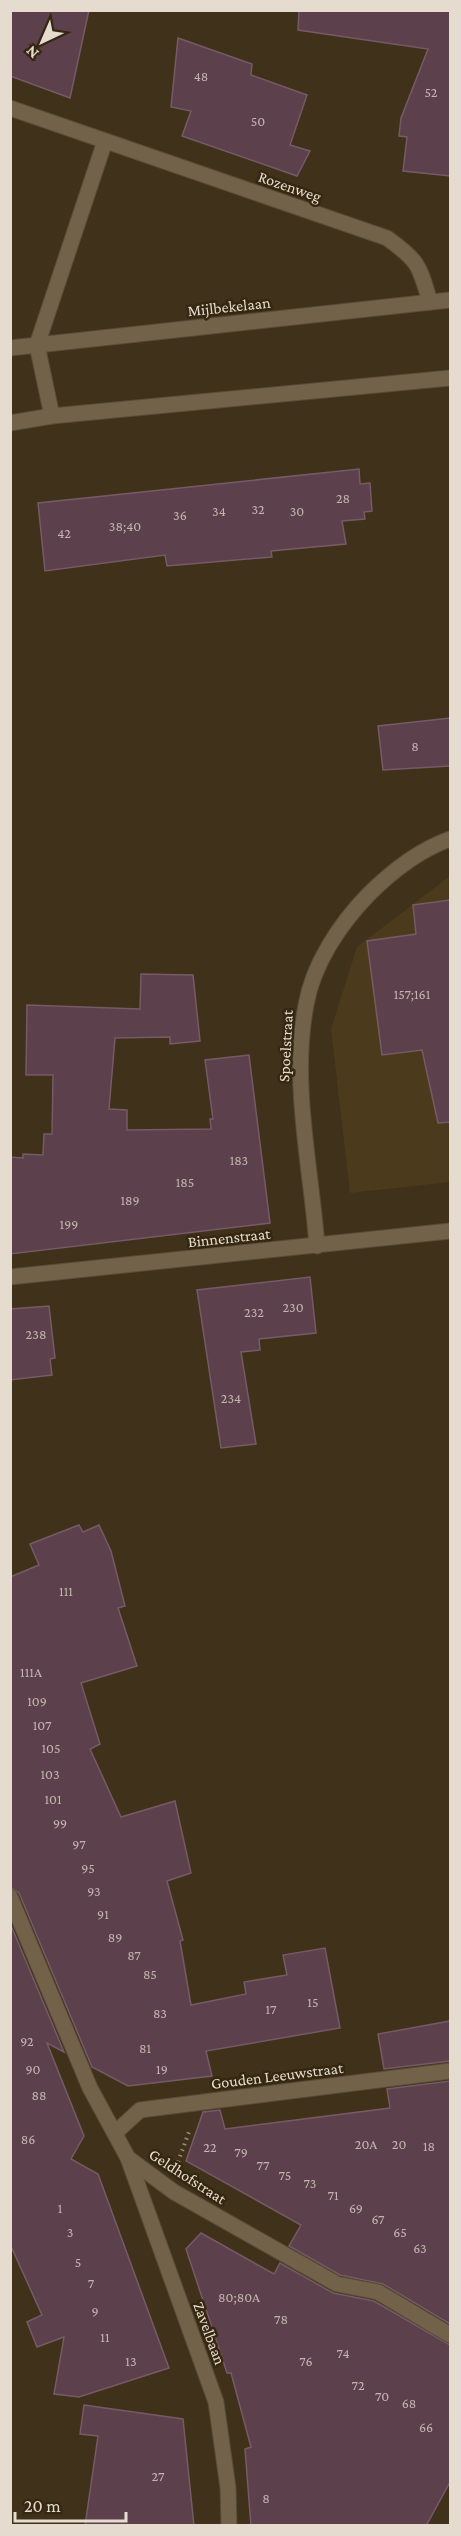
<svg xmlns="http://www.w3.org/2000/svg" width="461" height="2536" font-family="'Crimson Pro',serif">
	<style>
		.built { fill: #4c3a1c }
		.building { fill: #5c414d; stroke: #765a66; stroke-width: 1.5 }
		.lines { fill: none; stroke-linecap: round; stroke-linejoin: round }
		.minor-casing { stroke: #584c38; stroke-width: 17 }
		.path { stroke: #988c7b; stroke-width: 4; stroke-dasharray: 1.5 4.5; stroke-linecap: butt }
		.minor { stroke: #716249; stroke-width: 15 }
		.labels { text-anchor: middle; stroke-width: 5; stroke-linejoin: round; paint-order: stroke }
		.number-label { font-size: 14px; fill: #c3b5ae }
		.street-label { font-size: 16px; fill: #e5dccf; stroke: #352710 }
	</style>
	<rect width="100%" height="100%" fill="#3f311a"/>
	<polygon class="built" points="450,876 450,1182 350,1193 331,1029 357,947"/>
	<g class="building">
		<polygon points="10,10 89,10 70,98 10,76"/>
		<polygon points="299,10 450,10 450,176 403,171 407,137 399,136 401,118 428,49 298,30"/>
		<polygon points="178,38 252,64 251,75 307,95 290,145 310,151 297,176 182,136 191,111 171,107"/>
		<polygon points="359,469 360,484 370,483 372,511 364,512 365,519 342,521 346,544 271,551 272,557 167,566 165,555 45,571 38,503"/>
		<polygon points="450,718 450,766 383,770 378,726"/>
		<polygon points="450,900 450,1122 438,1123 422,1050 382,1055 367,941 416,934 413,905"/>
		<polygon points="141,974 193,975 200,1041 170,1044 170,1037 115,1038 109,1109 127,1110 127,1130 211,1129 210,1119 213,1119 205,1060 249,1055 270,1223 10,1254 10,1157 23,1158 23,1154 43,1155 44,1134 52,1134 53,1075 26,1075 27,1005 140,1009"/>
		<polygon points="310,1277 316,1333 259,1339 260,1350 241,1352 256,1444 221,1448 197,1290"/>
		<polygon points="49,1306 55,1358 50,1359 52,1375 10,1380 10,1309"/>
		<polygon points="79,1525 83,1532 99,1525 111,1551 125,1606 118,1608 137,1666 81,1683 100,1744 90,1749 121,1817 175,1801 191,1873 167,1881 183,1940 180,1941 191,2005 246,1994 244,1982 287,1975 283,1955 325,1948 340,2028 206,2051 212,2076 128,2086 92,2067 19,1893 10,1887 10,1577 39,1565 30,1544"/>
		<polygon points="10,1923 64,2052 47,2043 84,2136 71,2159 98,2174 169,2368 79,2397 54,2394 64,2337 37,2347 27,2322 42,2315 10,2244"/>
		<polygon points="450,2021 450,2061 384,2069 378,2034"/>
		<polygon points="450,2081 450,2324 383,2284 340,2275 289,2246 301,2225 186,2161 203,2112 220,2110 225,2129 390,2108 387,2089"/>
		<polygon points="201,2233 274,2274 280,2263 333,2293 374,2301 450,2345 450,2482 426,2526 251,2526 245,2449 251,2447 231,2373 227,2373 186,2249"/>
		<polygon points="84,2405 183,2419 194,2526 85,2526 98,2436 80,2434"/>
	</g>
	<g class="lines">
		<g class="minor-casing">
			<g id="minor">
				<path d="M10,108L387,238C419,261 419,265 430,302"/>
				<polyline points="10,348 450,300"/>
				<polyline points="52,416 37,345 105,141"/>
				<polyline points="10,423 52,416 450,378"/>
				<path d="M317,1246C311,1166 291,1084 306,1005C313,964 340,924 368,895C391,872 419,850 450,839"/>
				<polyline points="10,1277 450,1231"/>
				<polyline points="10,1897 90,2088 128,2158 174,2192 337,2284 378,2292 450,2335"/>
				<polyline points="116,2132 140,2110 450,2071"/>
				<polyline points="128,2158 216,2402 228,2488 229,2526"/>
			</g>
		</g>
		<polyline class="path" points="178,2162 190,2129"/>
		<use href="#minor" class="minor"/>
	</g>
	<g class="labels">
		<g class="number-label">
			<text x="201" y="81">48</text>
			<text x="431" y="97">52</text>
			<text x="258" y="126">50</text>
			<text x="343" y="503">28</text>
			<text x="258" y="514">32</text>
			<text x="219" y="516">34</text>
			<text x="297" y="516">30</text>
			<text x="180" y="520">36</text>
			<text x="125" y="531">38;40</text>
			<text x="64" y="538">42</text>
			<text x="415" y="751">8</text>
			<text x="412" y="999">157;161</text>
			<text x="239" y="1165">183</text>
			<text x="185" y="1187">185</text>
			<text x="130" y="1205">189</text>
			<text x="69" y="1229">199</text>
			<text x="293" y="1312">230</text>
			<text x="254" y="1317">232</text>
			<text x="36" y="1339">238</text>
			<text x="231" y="1403">234</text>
			<text x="66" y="1596">111</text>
			<text x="31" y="1677">111A</text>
			<text x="37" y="1706">109</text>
			<text x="42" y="1730">107</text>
			<text x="51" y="1753">105</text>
			<text x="50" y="1779">103</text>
			<text x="53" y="1804">101</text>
			<text x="60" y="1828">99</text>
			<text x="79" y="1849">97</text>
			<text x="88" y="1873">95</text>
			<text x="94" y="1896">93</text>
			<text x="103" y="1919">91</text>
			<text x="115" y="1942">89</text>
			<text x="134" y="1960">87</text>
			<text x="150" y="1979">85</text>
			<text x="313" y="2007">15</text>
			<text x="271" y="2014">17</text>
			<text x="160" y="2018">83</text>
			<text x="27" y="2046">92</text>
			<text x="145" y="2053">81</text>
			<text x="33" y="2074">90</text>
			<text x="162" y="2074">19</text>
			<text x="39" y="2100">88</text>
			<text x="28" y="2144">86</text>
			<text x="366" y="2149">20A</text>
			<text x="399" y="2149">20</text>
			<text x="429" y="2151">18</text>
			<text x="210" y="2152">22</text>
			<text x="241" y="2157">79</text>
			<text x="263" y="2170">77</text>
			<text x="285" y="2180">75</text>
			<text x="310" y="2188">73</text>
			<text x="333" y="2200">71</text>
			<text x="60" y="2213">1</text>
			<text x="356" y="2213">69</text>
			<text x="378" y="2224">67</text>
			<text x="70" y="2237">3</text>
			<text x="400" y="2237">65</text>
			<text x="420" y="2253">63</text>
			<text x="78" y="2267">5</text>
			<text x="91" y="2288">7</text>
			<text x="239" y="2302">80;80A</text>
			<text x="95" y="2316">9</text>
			<text x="281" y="2324">78</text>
			<text x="105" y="2342">11</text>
			<text x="343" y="2358">74</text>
			<text x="131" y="2366">13</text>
			<text x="306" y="2366">76</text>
			<text x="358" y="2390">72</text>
			<text x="382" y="2401">70</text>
			<text x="409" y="2408">68</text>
			<text x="426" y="2432">66</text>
			<text x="158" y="2481">27</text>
			<text x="266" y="2503">8</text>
		</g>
		<g class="street-label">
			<text transform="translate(290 186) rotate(19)" y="6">Rozenweg</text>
			<text transform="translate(229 306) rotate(-6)" y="6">Mijlbekelaan</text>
			<text transform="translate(285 1046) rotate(-87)" y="6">Spoelstraat</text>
			<text transform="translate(229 1237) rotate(-6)" y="6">Binnenstraat</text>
			<text transform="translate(277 2075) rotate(-7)" y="6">Gouden Leeuwstraat</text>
			<text transform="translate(188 2176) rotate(33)" y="6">Geldhofstraat</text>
			<text transform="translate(210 2333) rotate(70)" y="6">Zavelbaan</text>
		</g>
	</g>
	<rect width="461" height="2536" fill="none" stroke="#e5dccf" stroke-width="24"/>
	<g transform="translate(42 42) rotate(224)" stroke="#352710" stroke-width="4.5" paint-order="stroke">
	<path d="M0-4.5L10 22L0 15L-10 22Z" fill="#e5dccf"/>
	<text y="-9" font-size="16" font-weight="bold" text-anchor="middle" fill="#e5dccf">N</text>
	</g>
	<path d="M15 2512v9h111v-9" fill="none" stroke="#e5dccf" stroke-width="3"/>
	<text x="24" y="2512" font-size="18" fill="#e5dccf" stroke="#352710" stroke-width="4.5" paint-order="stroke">20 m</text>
</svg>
